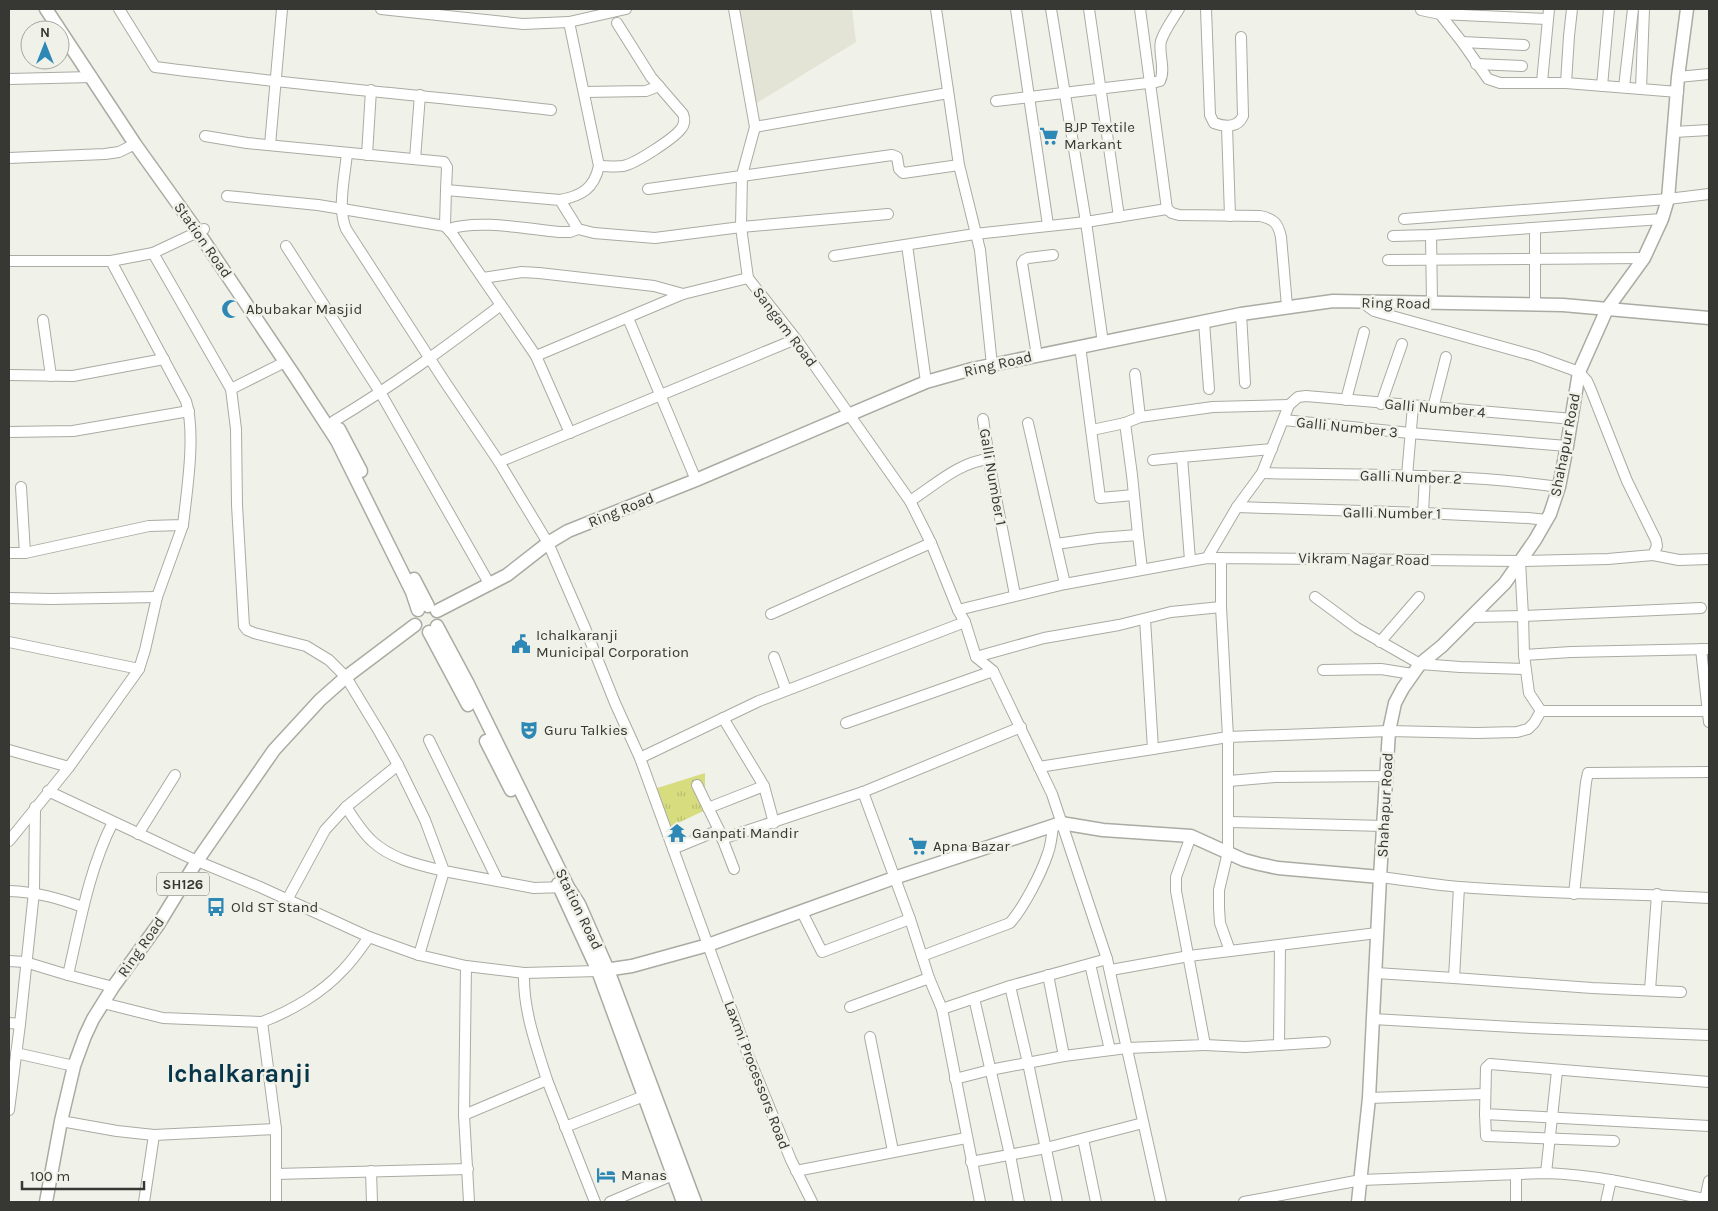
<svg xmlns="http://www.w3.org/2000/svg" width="1718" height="1211" font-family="Karla,sans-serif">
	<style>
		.built { fill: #e3e4d5 }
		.grass { fill: url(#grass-tufts) }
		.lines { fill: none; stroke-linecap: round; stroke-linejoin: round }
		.minor-casing { stroke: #aaaba3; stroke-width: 12 }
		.major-casing { stroke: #aaaba3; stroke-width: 15 }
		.minor { stroke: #fff; stroke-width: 10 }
		.major { stroke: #fff; stroke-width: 12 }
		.labels { text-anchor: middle; stroke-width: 5; stroke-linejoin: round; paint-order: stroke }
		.shield { fill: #f0f1e8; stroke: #6e6f6a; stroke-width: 1 }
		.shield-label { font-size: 14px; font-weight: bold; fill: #373734 }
		.poi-label { font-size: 15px; fill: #373734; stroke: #f0f1e8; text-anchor: start }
		.street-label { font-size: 15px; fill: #373734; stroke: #f0f1e8 }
		.town-label { font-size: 25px; font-weight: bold; fill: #07354a; stroke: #f0f1e8 }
	</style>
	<defs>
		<pattern id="grass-tufts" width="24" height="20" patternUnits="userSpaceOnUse" patternTransform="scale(1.25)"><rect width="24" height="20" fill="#d7dc7f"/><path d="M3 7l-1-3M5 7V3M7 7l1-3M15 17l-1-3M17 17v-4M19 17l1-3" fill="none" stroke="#b9bd6e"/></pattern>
	</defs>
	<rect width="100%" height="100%" fill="#f0f1e8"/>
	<polygon class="built" points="733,9 852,9 856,42 750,107"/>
	<polygon class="grass" points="705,773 705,796 712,807 665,829 651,790"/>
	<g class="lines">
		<g class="minor-casing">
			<g id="minor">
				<path d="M119,9L155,67C287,84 419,95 551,110"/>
				<polyline points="381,9 523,24 569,22 626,9"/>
				<polyline points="734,9 755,127 742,175 741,227 748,278 796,339 910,501 931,543 958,610 965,622 976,657 993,671 1052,794 1107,959 1161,1202"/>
				<polyline points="936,9 959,165 980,250 992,365"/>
				<polyline points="1016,9 1048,225"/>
				<polyline points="1051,9 1086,222 1103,343"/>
				<polyline points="1089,9 1119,217"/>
				<path d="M1140,9L1167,209L1172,213L1179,215L1260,216C1274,219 1278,223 1281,237L1287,306"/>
				<path d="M1206,9L1210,115L1214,123C1225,127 1238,128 1243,116L1241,37"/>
				<polyline points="1422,9 1421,10 1440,14 1462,42 1488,79 1500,83 1566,83 1678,92"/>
				<polyline points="1440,14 1547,19"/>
				<polyline points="1462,42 1524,45"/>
				<polyline points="1476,64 1522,66"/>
				<polyline points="1678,77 1709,74"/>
				<polyline points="9,79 92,77"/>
				<polyline points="1542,82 1549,9"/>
				<polyline points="1566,83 1569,36 1572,9"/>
				<polyline points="1602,86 1609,9"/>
				<polyline points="1624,87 1633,9"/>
				<polyline points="1641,89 1644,9"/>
				<polyline points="584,92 646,91 659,86"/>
				<path d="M996,101L1156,82L1160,81C1166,69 1158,53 1161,41C1165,29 1173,19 1179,9"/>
				<polyline points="1227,126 1230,216"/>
				<polyline points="755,127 948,93"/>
				<polyline points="1674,132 1709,130"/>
				<polyline points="205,136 247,143 444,162 447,167 446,190 560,200 578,229 594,233 655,238 741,227 888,214"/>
				<polyline points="270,145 282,9"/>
				<path d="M347,153C345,176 337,208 346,229L445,382L499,462L548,543L585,628L615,703L640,758L748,1055L791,1160L812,1202"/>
				<polyline points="367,155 371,90"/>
				<polyline points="9,158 105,154 119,152 135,144"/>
				<polyline points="415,159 420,95"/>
				<path d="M599,166C607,166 615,167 623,166C635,164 673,139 681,129C685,124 685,119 683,114L651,77L617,23"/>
				<polyline points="648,189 892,155 897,157 899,169 903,173 959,165"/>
				<polyline points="227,196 318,205 445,226 453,235 536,356 683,294 748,278"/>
				<path d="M560,200C581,196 594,189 599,166L569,22"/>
				<polyline points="1404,219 1668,199 1709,194"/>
				<polyline points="445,226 446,190"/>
				<polyline points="1535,228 1535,305"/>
				<path d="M449,229C479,219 527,229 559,232H570L578,229"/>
				<polyline points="1431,235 1432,303"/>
				<polyline points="1393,236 1431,235 1662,219"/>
				<polyline points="907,245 926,382"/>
				<polyline points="286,246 380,392 490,585"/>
				<polyline points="153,253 231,389 236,429 237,505 244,626 247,630 254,633 306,646 329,660 346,677 380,733 398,765 425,820 444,871 534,888 566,887"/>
				<polyline points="834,256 975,234 1086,222 1167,209"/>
				<polyline points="1388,260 1644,258"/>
				<polyline points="9,261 111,261 153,253 204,229"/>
				<polyline points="483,278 522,272 539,273 654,286 683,294"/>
				<polyline points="1241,314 1245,383"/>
				<polyline points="628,318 696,480"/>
				<polyline points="43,320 51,376"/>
				<polyline points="1204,322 1209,389"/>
				<polyline points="1080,346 1100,498 1134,495"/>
				<polyline points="536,356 570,433"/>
				<polyline points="1037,356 1022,263 1024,260 1028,258 1053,255"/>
				<polyline points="1135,374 1140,417"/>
				<polyline points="9,375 73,376 164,359"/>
				<polyline points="231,389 285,362"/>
				<polyline points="1346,400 1364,332"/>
				<polyline points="1381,404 1402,344"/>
				<polyline points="1433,408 1446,357"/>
				<polyline points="983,419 991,472 1015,595"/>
				<polyline points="1284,420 1410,433 1567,446"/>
				<path d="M334,421C393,386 447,346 501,305"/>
				<polyline points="1028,423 1065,584"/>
				<polyline points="1125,423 1132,475 1138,535"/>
				<polyline points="1092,430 1125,423 1140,417 1213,407 1289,405"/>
				<polyline points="9,432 73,431 189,411"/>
				<polyline points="1153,460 1182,457"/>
				<polyline points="499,462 796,339"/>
				<path d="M1262,473C1361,475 1461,473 1559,487"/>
				<polyline points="1407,476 1413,406"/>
				<polyline points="21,487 25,553"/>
				<path d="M910,501C935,485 959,462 989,459"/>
				<polyline points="1237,507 1423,513 1528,518 1547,520"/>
				<polyline points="1423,513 1425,476"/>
				<polyline points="1056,544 1098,538 1138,535 1142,569"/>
				<path d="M9,553H25L149,526L183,525C187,490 196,433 186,401L111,261"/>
				<polyline points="1653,555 1679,560 1709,559"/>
				<polyline points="1207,558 1237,507 1262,473 1289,405 1298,397 1306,396 1573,419"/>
				<polyline points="1190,560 1182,457 1272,449"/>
				<polyline points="1520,561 1523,616 1701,608"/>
				<polyline points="1315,597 1357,628 1420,664 1460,667 1525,669"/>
				<polyline points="9,598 51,599 157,597"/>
				<polyline points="958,610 1065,584 1207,558 1520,561 1608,559 1653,555 1657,546 1656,540 1627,481 1591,390 1587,381 1579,372 1535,356 1374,311 1362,302"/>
				<polyline points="771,614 931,543"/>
				<polyline points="1471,617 1523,616 1524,655"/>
				<polyline points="9,642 139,669"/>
				<polyline points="1380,642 1419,597"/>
				<polyline points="1701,649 1709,722"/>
				<polyline points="774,657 786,690"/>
				<polyline points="976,657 1044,638 1119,625 1171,612 1221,607"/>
				<polyline points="1323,670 1381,669 1412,674"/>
				<polyline points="1541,711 1709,711"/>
				<polyline points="723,718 764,786 774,823"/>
				<polyline points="846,723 993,671"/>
				<polyline points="429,740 498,881"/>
				<polyline points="1153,749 1228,737 1221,607 1221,558"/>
				<polyline points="9,750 69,767"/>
				<polyline points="640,758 759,701 965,622"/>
				<polyline points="1039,767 1153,749 1145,619"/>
				<polyline points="1229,781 1275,777 1387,776"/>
				<polyline points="697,785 719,830 734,869"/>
				<polyline points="48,791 197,861 260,887 369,937 419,955 466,966 524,973 598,971"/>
				<polyline points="863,792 910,919 929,978 942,1009 980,1202"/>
				<path d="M346,807C354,819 362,832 372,841C391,859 419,865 444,871L419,955"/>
				<polyline points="708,808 764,786"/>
				<polyline points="1229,822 1384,826"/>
				<polyline points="138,834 175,775"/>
				<polyline points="722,839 863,792 1021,727"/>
				<polyline points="9,841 69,767 139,669 145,650 157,597 183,525"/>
				<polyline points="673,849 719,830"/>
				<path d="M1380,877C1407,880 1434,885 1460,887C1543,894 1626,893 1709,898"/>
				<polyline points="1459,887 1454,978 1592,988 1681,992"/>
				<path d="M9,891C37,892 57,898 83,907"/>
				<polyline points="1574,894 1586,782 1588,773 1709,772"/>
				<polyline points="287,900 325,830 346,807 398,765"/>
				<polyline points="802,912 822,952 910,919"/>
				<polyline points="1230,951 1220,923 1219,908 1219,890 1228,852 1228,737 1389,731 1477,733 1517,732 1528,729 1534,723 1541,711 1529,693 1524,655 1571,652 1709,649"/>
				<path d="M922,956L1010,923C1024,907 1041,874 1048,853C1051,845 1052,835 1053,826"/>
				<path d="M9,961L25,962L68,975C80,923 89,869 113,822"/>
				<polyline points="1090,964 1110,1050"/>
				<polyline points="466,966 464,1115 469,1202"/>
				<polyline points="1111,970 1189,956 1377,933"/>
				<polyline points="1376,973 1454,978"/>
				<polyline points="68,975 113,987"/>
				<polyline points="1048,975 1064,1056 1127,1048 1205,1045 1176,891 1176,877 1191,836"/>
				<polyline points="1010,986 1028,1063 1057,1202"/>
				<polyline points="1650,990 1657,894"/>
				<polyline points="974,998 1010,1155 1019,1202"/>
				<polyline points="103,1003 163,1018 262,1022"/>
				<polyline points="850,1007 929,978"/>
				<polyline points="942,1009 1010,986 1107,959"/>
				<polyline points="1373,1019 1531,1028 1709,1035"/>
				<polyline points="9,1023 20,1024 34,892 35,807"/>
				<polyline points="870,1037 893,1151"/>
				<polyline points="1205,1045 1245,1047 1325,1042"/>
				<polyline points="1279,1045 1280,945"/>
				<polyline points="16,1053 74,1066"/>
				<polyline points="955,1079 990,1070 1064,1056"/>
				<polyline points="547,1080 595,1202"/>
				<polyline points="1709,1082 1490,1064 1486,1068 1485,1114 1709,1126"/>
				<polyline points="1369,1098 1484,1094"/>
				<polyline points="9,1110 20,1024"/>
				<polyline points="1485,1114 1486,1136 1614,1141"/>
				<path d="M464,1115L547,1080C536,1045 523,1010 524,973"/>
				<polyline points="61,1121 117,1131 154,1135 276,1129"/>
				<polyline points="565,1127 644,1096"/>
				<polyline points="1083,1139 1096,1202"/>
				<polyline points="971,1162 1046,1148 1143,1123"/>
				<polyline points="371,1171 372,1202"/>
				<polyline points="796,1171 966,1138"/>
				<polyline points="1546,1173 1557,1071"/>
				<polyline points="276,1174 468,1169"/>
				<polyline points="1516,1175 1516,1202"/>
				<polyline points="1709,1181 1705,1199 1709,1200"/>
				<polyline points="144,1202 154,1135"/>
				<path d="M276,1202V1129L262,1022C291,1011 322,993 343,970C353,960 361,948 369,937"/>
				<polyline points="610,1202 673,1175"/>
				<path d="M1244,1202L1361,1180L1546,1173C1600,1175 1652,1188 1705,1199L1704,1202"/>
				<polyline points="1606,1202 1611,1180"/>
			</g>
		</g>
		<g class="major-casing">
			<g id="major">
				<polyline points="46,9 135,144 198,232 296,378 337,441 412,592 418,610"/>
				<polyline points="339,429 361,471"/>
				<polyline points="414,579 428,606"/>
				<polyline points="437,611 507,575 548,543 568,531 696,480 926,382 972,369 1241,314 1333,301 1563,305 1709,318"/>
				<polyline points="437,626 467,682 568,887 579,904 608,970 695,1202"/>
				<polyline points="429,632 468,705"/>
				<polyline points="486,741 511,790"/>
				<polyline points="1380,877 1389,731 1395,703 1403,688 1420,664 1442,646 1505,583 1535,540 1550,514 1559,487 1567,446 1579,372 1607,309 1644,258 1662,219 1668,199 1678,77 1687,9"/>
				<polyline points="558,884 598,971 683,1202"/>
				<polyline points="598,971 632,966 708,945 894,878 1061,823 1103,830 1191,836 1244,860 1259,864 1278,868 1380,877 1369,1098 1358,1202"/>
				<polyline points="46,1202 61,1121 74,1066 85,1036 93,1019 113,987 158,925 197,861 274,750 320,700 346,677 415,625"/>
			</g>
		</g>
		<use href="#minor" class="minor"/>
		<use href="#major" class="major"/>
	</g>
	<defs>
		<g id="supermarket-bare" transform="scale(1.5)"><path d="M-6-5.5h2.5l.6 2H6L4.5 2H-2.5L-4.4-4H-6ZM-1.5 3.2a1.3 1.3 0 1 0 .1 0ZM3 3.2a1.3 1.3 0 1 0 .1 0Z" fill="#2e88b5" stroke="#f0f1e8" stroke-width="2.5" paint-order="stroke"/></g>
		<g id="mosque-bare" transform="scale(1.5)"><path d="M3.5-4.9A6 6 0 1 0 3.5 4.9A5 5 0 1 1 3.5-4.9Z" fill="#2e88b5" stroke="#f0f1e8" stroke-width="2.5" paint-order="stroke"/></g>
		<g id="civic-bare" transform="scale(1.5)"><path d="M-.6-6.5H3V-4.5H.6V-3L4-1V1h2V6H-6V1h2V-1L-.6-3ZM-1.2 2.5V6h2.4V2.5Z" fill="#2e88b5" stroke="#f0f1e8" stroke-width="2.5" paint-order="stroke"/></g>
		<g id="theatre-bare" transform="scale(1.5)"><path d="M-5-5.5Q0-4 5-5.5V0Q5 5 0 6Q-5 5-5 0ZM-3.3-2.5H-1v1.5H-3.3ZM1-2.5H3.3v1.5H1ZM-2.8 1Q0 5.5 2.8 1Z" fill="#2e88b5" stroke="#f0f1e8" stroke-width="2.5" paint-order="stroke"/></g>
		<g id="temple-bare" transform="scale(1.5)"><path d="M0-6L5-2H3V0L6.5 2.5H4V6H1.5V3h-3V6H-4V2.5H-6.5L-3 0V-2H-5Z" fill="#2e88b5" stroke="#f0f1e8" stroke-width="2.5" paint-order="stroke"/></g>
		<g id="bus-bare" transform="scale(1.5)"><path d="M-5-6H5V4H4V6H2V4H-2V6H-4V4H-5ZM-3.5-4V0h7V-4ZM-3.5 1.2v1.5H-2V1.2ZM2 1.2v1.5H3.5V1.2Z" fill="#2e88b5" stroke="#f0f1e8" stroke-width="2.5" paint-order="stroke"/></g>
		<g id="hotel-bare" transform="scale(1.5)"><path d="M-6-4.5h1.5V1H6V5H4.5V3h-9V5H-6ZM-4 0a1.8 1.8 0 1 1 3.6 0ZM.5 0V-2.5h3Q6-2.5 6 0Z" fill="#2e88b5" stroke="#f0f1e8" stroke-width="2.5" paint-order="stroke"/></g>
	</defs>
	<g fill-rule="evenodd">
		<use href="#supermarket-bare" x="1049" y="136"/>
		<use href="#mosque-bare" x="231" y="309"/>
		<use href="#civic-bare" x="521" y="644"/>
		<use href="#theatre-bare" x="529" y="730"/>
		<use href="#temple-bare" x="677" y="833"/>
		<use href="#supermarket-bare" x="918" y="846"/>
		<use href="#bus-bare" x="216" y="907"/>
		<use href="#hotel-bare" x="606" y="1175"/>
	</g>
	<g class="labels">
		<rect class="shield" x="157" y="872.5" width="52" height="23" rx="4"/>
		<g class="shield-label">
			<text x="183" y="889">SH126</text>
		</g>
		<g class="poi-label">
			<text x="1064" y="132">BJP Textile<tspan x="1064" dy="17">Markant</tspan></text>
			<text x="246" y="314">Abubakar Masjid</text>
			<text x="536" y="640">Ichalkaranji<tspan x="536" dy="17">Municipal Corporation</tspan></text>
			<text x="544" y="735">Guru Talkies</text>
			<text x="692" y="838">Ganpati Mandir</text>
			<text x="933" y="851">Apna Bazar</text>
			<text x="231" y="912">Old ST Stand</text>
			<text x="621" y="1180">Manas</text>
		</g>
		<g class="street-label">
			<text transform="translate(203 240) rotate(55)" y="5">Station Road</text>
			<text transform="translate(1396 303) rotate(1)" y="5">Ring Road</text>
			<text transform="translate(785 327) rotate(53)" y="5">Sangam Road</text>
			<text transform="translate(998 364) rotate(-13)" y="5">Ring Road</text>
			<text transform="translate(1435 408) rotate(5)" y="5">Galli Number 4</text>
			<text transform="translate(1347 427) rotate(6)" y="5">Galli Number 3</text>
			<text transform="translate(1565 445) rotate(-79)" y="5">Shahapur Road</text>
			<text transform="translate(993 477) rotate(80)" y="5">Galli Number 1</text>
			<text transform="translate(1411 477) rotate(2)" y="5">Galli Number 2</text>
			<text transform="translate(621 510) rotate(-22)" y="5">Ring Road</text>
			<text transform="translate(1392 513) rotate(1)" y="5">Galli Number 1</text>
			<text transform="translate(1364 559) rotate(1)" y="5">Vikram Nagar Road</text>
			<text transform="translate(1385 805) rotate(-87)" y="5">Shahapur Road</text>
			<text transform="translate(579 909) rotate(64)" y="5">Station Road</text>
			<text transform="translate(141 947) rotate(-55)" y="5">Ring Road</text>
			<text transform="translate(757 1075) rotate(69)" y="5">Laxmi Processors Road</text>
		</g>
		<g class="town-label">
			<text x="239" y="1082">Ichalkaranji</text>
		</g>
	</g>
	<rect width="1718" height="1211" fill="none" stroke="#373734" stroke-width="20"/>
	<g transform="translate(45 45)"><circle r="24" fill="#f0f1e8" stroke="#a6a7a0"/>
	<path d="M0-4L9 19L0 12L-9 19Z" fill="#2e88b5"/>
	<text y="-8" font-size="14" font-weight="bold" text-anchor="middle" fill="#373734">N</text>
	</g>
	<path d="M22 1181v8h122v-8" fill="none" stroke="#373734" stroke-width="2.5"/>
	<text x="30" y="1181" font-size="15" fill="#373734" stroke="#f0f1e8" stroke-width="4" paint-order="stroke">100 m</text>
</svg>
